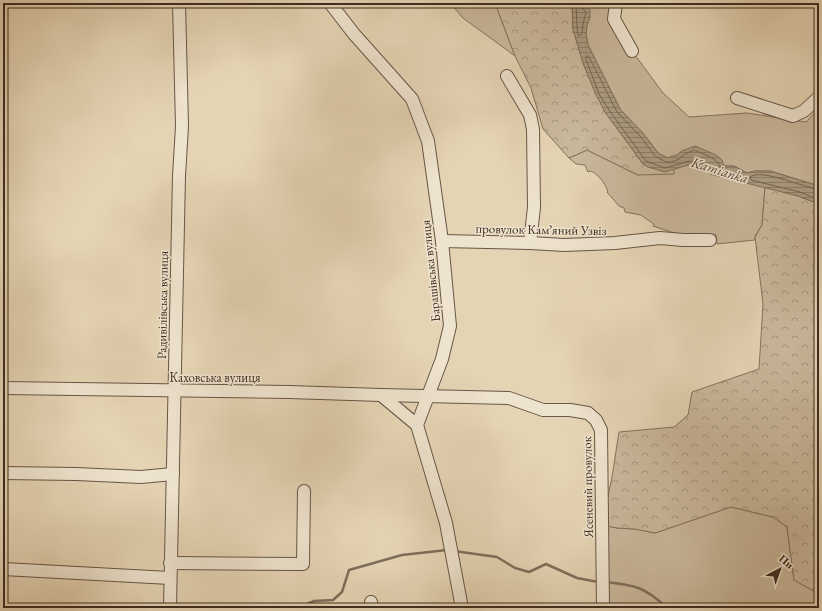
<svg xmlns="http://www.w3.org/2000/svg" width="822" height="611" font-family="'EB Garamond',serif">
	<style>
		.grass { fill: #c9b79b; stroke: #84725e }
		.forest { fill: url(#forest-crowns); stroke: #84725e }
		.water { fill: url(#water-rules); stroke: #806f5b }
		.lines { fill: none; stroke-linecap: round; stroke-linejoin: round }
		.shore { stroke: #756452; stroke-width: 1 }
		.stream { stroke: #806f5b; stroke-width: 2.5 }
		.minor-casing { stroke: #685646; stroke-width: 14 }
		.minor { stroke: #eee3ce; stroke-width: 12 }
		.labels { text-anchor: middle; stroke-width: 3; stroke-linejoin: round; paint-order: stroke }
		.street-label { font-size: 13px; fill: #3e2c21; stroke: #eee3ce }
		.water-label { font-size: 14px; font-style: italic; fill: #5a4839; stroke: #eee3ce }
	</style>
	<defs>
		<pattern id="forest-crowns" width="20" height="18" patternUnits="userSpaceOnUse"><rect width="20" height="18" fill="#c9b79b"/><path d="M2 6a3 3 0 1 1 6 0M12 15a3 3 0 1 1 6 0" fill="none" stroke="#a5957e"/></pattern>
		<pattern id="water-rules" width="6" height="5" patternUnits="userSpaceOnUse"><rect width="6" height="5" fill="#ac9b82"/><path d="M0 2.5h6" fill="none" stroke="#8d7f6a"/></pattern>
	</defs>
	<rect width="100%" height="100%" fill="#e5d4b4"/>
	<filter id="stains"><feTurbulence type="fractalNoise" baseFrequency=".005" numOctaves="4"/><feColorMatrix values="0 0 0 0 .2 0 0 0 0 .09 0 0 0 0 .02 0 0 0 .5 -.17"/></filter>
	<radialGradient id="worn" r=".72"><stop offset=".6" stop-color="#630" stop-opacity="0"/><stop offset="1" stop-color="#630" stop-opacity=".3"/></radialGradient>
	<g class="grass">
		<polygon points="450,3 495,3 515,56 463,18"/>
		<path d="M584,3H616L614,19L632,51L663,93L689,117L747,113L806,122L819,108V186L770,171H755L747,173L734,166H724C710,148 703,151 682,151L677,155L668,158L658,153L649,141L620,109L588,45L586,34L587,25L590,17Z"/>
		<path d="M587,150L638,175L688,165L701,167L711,174L765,187L762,225L755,236V240L717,244L716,235H680L653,226L654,224L641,215L625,212L624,208L619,206L607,192L608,191C603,181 600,176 591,171L588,172L585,165L576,164L569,158Z"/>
		<polygon points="731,507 773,517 787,527 794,580 819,594 819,608 603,608 602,525 617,528 635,529 655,533"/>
	</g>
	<g class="forest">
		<path d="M495,3H572L573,29L583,63L589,77L605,112L643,164C653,170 663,169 674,168V174L638,175L587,150L569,158L543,129L531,88L515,56Z"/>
		<polygon points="765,187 798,196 819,204 819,594 794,580 787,527 773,517 731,507 655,533 635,529 617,528 602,525 612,477 619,432 674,427 688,415 692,392 759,369 763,304 755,237 762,225"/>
	</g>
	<polygon class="water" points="572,3 584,3 590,10 590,17 587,25 586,34 588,45 620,109 643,133 658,153 667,158 677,155 682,151 695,146 716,155 722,160 724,166 734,166 747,173 755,171 770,171 819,186 819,204 798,196 710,174 701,167 688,165 665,172 648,167 643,164 605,112 596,95 583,63 573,29"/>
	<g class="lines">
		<g class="shore">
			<polyline points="576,3 577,28 578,35 580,36 582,34 583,24 586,12 581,6 581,3"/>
			<path d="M587,56L589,57L617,112L640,136L655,156L666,162H672L679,159L685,154L694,150C705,155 720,158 721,171L712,170L702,163L689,161L665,168L646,161L609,110L599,94L587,62L586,58Z"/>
			<path d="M819,189C803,188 762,168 750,177L751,180L800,192L819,200"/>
		</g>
		<g class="stream">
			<polyline points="454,551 497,557 515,568 529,572 546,564 577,578 598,582"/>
			<path d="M605,582C635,585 645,587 667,608"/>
			<polyline points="298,608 314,601 333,600 342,592 349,570 402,555 447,550"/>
		</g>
		<g class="minor-casing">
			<g id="minor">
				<polyline points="330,3 354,34 412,99 428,141 442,241 450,326 442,359 417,425 446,523 462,608"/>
				<polyline points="616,3 614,19 632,51"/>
				<polyline points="507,76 530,115 533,129 534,207 530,243"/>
				<polyline points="737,98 793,116 804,111 819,97"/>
				<polyline points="442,241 530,243 564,245 615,243 660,238 683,240 710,240"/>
				<polyline points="3,388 289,392 381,395 509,398 543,410 570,410 588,413 596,420 601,430 603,608"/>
				<polyline points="381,395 417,425"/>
				<polyline points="3,473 76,474 141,477 173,474"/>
				<polyline points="170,563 303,564 304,491"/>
				<polyline points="3,569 170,578"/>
				<polyline points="371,602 372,608"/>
				<polyline points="170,608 179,176 182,126 179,3"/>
			</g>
		</g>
		<use href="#minor" class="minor"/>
	</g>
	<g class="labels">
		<g class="street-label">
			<text transform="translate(541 229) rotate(1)" y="5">провулок Камʼяний Узвіз</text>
			<text transform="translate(430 271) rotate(-96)" y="5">Барашівська вулиця</text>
			<text transform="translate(162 305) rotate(-89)" y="5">Радивілівська вулиця</text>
			<text x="215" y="382">Каховська вулиця</text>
			<text transform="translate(587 487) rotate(-91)" y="5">Ясеневий провулок</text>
		</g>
		<g class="water-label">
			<text transform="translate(720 170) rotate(17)" y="5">Kamianka</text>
		</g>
	</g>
	<rect width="822" height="611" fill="none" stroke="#e5d4b4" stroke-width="16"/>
	<rect x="4" y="4" width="814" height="603" fill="none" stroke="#3e2c21" stroke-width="2"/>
	<rect x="8" y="8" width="806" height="595" fill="none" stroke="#3e2c21"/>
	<g transform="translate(780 569) rotate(41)" stroke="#eee3ce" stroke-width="3" paint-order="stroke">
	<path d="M0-3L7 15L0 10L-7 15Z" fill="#3e2c21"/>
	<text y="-6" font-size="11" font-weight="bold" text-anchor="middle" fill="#3e2c21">Пн</text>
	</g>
	<rect width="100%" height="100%" filter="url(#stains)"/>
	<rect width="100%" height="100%" fill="url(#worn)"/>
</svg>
